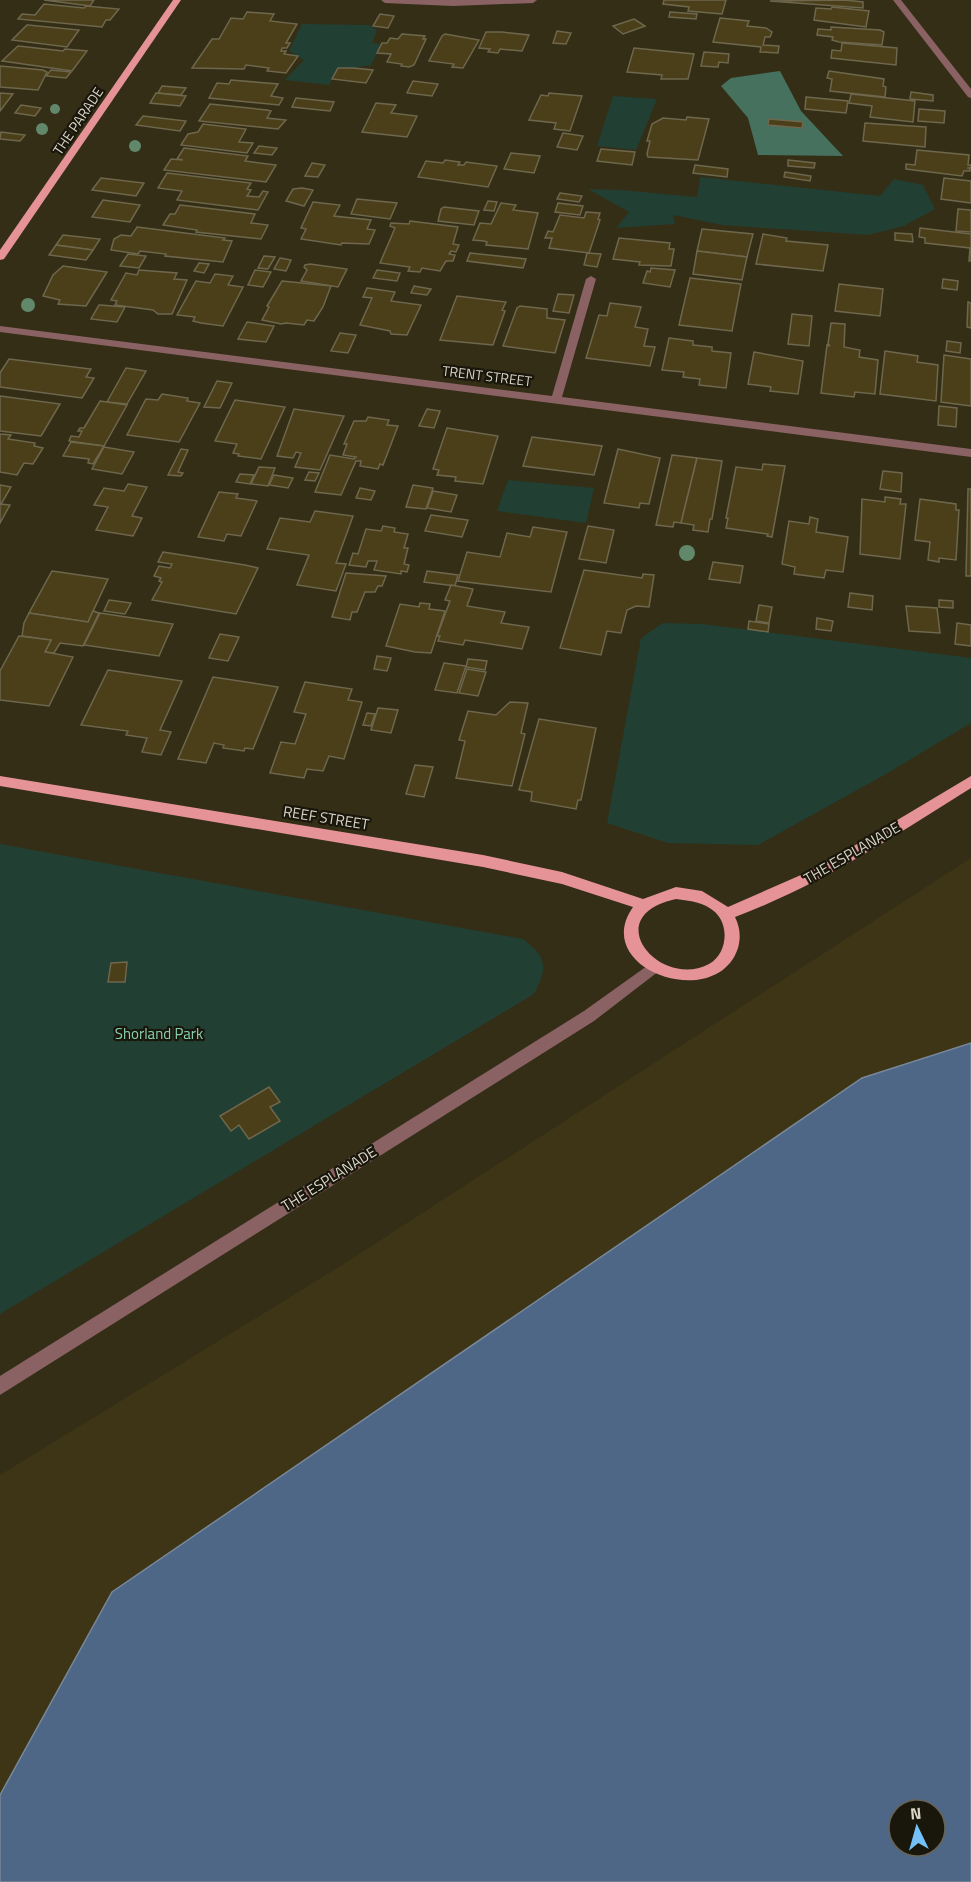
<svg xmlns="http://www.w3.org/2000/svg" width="971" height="1882" font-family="'Titillium Web',sans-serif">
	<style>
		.green { fill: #223f33 }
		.forest { fill: #45715e }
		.sand { fill: #3d3515 }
		.water { fill: #4e6786; stroke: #78889a; stroke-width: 1.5; fill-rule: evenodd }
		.building { fill: #4a3f18; stroke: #6e674e; stroke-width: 1.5 }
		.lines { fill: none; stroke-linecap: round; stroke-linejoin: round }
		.minor { fill: #8a6263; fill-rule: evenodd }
		.major { fill: #e69398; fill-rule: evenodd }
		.tree { fill: #62886b }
		.labels { text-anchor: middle; stroke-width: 4.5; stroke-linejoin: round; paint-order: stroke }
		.far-street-label { font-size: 14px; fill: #dad6c8; stroke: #19160c }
		.street-label { font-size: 15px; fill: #dad6c8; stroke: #19160c }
		.park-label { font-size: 15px; fill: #87d1b1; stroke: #19160c }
	</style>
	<rect width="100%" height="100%" fill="#342e16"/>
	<g class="green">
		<path d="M302,24L369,25L377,30L372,43L382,44L371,65C357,67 336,71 329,85L285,80L304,60L289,51Z"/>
		<polygon points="613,96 657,99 636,150 597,146"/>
		<polygon points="700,177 880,196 894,179 923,185 935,209 904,226 868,235 722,225 673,215 675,224 616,228 629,212 588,189 621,190 697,197"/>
		<polygon points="508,480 594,488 586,523 497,511"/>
		<polygon points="663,623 702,624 971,658 971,723 886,774 758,845 668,843 607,823 641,638"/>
		<path d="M0,844L523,939C547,957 548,968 534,994L0,1314Z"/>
	</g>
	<polygon class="forest" points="780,71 801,111 843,156 758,155 748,118 721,86 731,78"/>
	<polygon class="sand" points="971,858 971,1043 862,1078 112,1592 0,1795 0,1475 339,1267"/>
	<path class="water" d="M971,1043V1882H0V1795L112,1592L862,1078ZM899,1810H935V1846H899Z"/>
	<g class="building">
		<polygon points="44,0 94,0 90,6"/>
		<polygon points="664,0 726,0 722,14 688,11 689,7 663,4"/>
		<polygon points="845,0 863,2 863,8 770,1"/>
		<polygon points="44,4 84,8 86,6 119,9 110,20 106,20 102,27 18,19 22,14 35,15"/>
		<polygon points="832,7 869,11 866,27 814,20 816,8 831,9"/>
		<polygon points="247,12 274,14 270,21 297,24 286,43 290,43 287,48 282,48 281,51 286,51 284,54 298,56 286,73 267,71 269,68 246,65 244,69 192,68 212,39 219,39 231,18 243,19"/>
		<polygon points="670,12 697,14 696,19 669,17"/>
		<polygon points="380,14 394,16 388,28 373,26"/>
		<polygon points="720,18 749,21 747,26 766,28 772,32 770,37 765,37 763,45 779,46 778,53 760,52 761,47 713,42"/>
		<polygon points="634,19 645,26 623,34 613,26"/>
		<polygon points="27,25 28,25 79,30 67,47 12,40"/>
		<polygon points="831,27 880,30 884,32 882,45 839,42 832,40 833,37 817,35 818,29 831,30"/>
		<polygon points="557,31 571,33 566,44 553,43"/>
		<polygon points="486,32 502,32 529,35 522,51 500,49 498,53 488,52 490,49 479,48"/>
		<polygon points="402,34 425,36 423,39 426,39 414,65 409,67 401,66 402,64 387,62 391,54 377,53 382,43 387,43 390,38 398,39"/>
		<polygon points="445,34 479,40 463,68 452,67 454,64 429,61 442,36"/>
		<polygon points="842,43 897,48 896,65 831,58 832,50 841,51"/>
		<polygon points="18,46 63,51 65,49 87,51 72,71 2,61"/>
		<polygon points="634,48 694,54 688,79 661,79 662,75 627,72"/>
		<polygon points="704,52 729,54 728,63 719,62 718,67 701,66"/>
		<polygon points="0,66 43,70 47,72 38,90 0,87"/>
		<polygon points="338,68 353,68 373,70 366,83 332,79"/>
		<polygon points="51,70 71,72 66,78 46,76"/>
		<polygon points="829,71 884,79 883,86 886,87 885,97 830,91 832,79 827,78"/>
		<polygon points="231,80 278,84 271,96 283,98 279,105 209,98 217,83 229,84"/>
		<polygon points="413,81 438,84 432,96 407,93"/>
		<polygon points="162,86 186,88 181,95 158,93"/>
		<polygon points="911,92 933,95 933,101 910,99"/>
		<polygon points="0,93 13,94 0,111"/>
		<polygon points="156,93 186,96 180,106 150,103"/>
		<polygon points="549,93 582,96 570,131 554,129 556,123 529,120 541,95 548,96"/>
		<polygon points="851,94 915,101 913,122 870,117 872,106 849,103"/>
		<polygon points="806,97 848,101 846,113 805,109"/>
		<polygon points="296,98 334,102 330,111 292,107"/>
		<polygon points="376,103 396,105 391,113 417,116 407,137 362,132"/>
		<polygon points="210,104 267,110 271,111 267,118 286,120 278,129 199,121"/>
		<polygon points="21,105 41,108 35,116 15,113"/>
		<polygon points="919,109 945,111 944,123 918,121"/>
		<polygon points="143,116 186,121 180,131 136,125"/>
		<polygon points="687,117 709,119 698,160 648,157 647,154 650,141 647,141 652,124 663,118 686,120"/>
		<polygon points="769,119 803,122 802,128 768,125"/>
		<polygon points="865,123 926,127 925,147 863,141"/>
		<polygon points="203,124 246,129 239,142 253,143 247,153 181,145 188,134 198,132"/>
		<polygon points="1,132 25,135 20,141 0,139"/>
		<polygon points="563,133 583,136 577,150 557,147"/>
		<polygon points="259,146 277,148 272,155 254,153"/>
		<polygon points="184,148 248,156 245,161 276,165 266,182 164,170 171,159 183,160 177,159"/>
		<polygon points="601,149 635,152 632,165 597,161"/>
		<polygon points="917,150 969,155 968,165 971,165 971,168 967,168 970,168 970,171 964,171 962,176 906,169 906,164 915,165"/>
		<polygon points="511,153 540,156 534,173 504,169"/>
		<polygon points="445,160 460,162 458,165 464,165 466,162 497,166 488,187 418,177 426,161 443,163"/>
		<polygon points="788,160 815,163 814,168 788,166"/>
		<polygon points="312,163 325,165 318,177 305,176"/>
		<polygon points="695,165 728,169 727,177 693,173"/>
		<polygon points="785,172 811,176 810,181 784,177"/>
		<polygon points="167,173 251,183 247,189 251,190 247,196 259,197 263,191 268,192 258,210 177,200 182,191 158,188"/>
		<polygon points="101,178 144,183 136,196 92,190"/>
		<polygon points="944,178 971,181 971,203 941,199"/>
		<polygon points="302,188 313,190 304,206 286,201 293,189"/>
		<polygon points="560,193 582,196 579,202 557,199"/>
		<polygon points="357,199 397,203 390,219 351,214"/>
		<polygon points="103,200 140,205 130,222 92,217"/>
		<polygon points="488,201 497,202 494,211 484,210"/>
		<polygon points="313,202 340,205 334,216 371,220 367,229 375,230 369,244 342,243 341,245 301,239 306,229 301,228"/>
		<polygon points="501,203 516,205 513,210 538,213 528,249 486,245 487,242 484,241 473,240 480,223 491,224"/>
		<polygon points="558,203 583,206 580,215 555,212"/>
		<polygon points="180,205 255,214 251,223 268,225 261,239 196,232 197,230 163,225 170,214 175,214"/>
		<polygon points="444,207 479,211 474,225 438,221 441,209"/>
		<polygon points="958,209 971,210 971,232 956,231"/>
		<polygon points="586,212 600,213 598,219 600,220 589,253 549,248 552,238 545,238 548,231 553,232 560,215 584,218"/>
		<polygon points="410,221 458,227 453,244 459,245 456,252 451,251 449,254 455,255 453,261 446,261 440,271 422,268 420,272 408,271 410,267 380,263 395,228 390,226 391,223 409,224"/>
		<polygon points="137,227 225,238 223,240 232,241 223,262 165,256 166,254 140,251 138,254 111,250 114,239 121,235 131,236"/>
		<polygon points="920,228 971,234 971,261 969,261 970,248 925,243 925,238 919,237"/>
		<polygon points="702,229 753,234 747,257 697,251"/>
		<polygon points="895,233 912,234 913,242 895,240"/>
		<polygon points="763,234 787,238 786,241 828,245 823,271 756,264"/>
		<polygon points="63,235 100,239 93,250 56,245"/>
		<polygon points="619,238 670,243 669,249 674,249 671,266 639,265 640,262 613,259"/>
		<polygon points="56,245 93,250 86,260 49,255"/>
		<polygon points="697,251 747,257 742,280 693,274"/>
		<polygon points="470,253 526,259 523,268 467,261"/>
		<polygon points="587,253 601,254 597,267 584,265"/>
		<polygon points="128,254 146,256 139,268 120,266"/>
		<polygon points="264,256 275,257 268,269 258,268"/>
		<polygon points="280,258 291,260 286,271 274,269"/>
		<polygon points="199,263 209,264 204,273 194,271"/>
		<polygon points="310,264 347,269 338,287 301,281 307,270 304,267 305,265"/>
		<polygon points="63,266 107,272 86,306 58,304 60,300 43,296 53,275"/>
		<polygon points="651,268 675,270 670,287 643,283 647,271 650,272"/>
		<polygon points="139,270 177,273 174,279 187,280 172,314 158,314 153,310 115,305 117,301 111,300 126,273 137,275"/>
		<polygon points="255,270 271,272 263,287 248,285"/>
		<polygon points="377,270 400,273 397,281 373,278"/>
		<polygon points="215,274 233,276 228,285 243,287 223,326 201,323 193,321 195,317 177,315 196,281 210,283"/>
		<polygon points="690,278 741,284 732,331 679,325"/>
		<polygon points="943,279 958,281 957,290 942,288"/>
		<polygon points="282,281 331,286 323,307 314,321 307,320 304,325 286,323 281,324 262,320 269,307 267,306"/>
		<polygon points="839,284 883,289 880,316 835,311"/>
		<polygon points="414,286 431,289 427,295 411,293"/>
		<polygon points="367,288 395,292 391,301 421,305 407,335 391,334 390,331 360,325 372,298 363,297"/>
		<polygon points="558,294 574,295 569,313 553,311"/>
		<polygon points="457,296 506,302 502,310 505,311 493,345 440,340"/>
		<polygon points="968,302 971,303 971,328 967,327"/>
		<polygon points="610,303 641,307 635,327 648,329 644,346 655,347 650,366 586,358 599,315 607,316"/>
		<polygon points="99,305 100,305 125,307 117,322 91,319"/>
		<polygon points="520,306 547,309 547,318 565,320 555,353 503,346 517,308"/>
		<polygon points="792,314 812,316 809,346 788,344"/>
		<polygon points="247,322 274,326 266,342 238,339"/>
		<polygon points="831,323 845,324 844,347 860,350 859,357 878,360 875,394 855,392 854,397 821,393 827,345 830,346 828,344"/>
		<polygon points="340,333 356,335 348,353 331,351"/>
		<polygon points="669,338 693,341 693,345 712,347 712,351 731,353 726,388 699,385 700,379 683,377 684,372 662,370"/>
		<polygon points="947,341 961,343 960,353 946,351"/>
		<polygon points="885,351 918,356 917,362 938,365 936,401 880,394"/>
		<polygon points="754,352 803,361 798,394 770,391 771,387 748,384"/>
		<polygon points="944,355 971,359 971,406 941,402"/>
		<polygon points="9,359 91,369 86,377 94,378 82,398 0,387 0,373"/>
		<polygon points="126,368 146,371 127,404 107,402"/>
		<polygon points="217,381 232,383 220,408 204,407"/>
		<polygon points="162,394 188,398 187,401 200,403 179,442 127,435 146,399 158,400"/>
		<polygon points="0,396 60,404 41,436 0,431"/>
		<polygon points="235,400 285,407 261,459 238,456 239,454 233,453 237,444 215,441"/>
		<polygon points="100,401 127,405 104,446 69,441 71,436 79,437 82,431 78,431 80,428 84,428"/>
		<polygon points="939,406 957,408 956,427 938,425"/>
		<polygon points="294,409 344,416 320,470 295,467 301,453 296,452 293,458 277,456"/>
		<polygon points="427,409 440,411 434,428 419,426"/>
		<polygon points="368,417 389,420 387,425 398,426 383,465 380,464 378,469 360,466 361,461 356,461 341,495 315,492 330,455 354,459 356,457 343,455 347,444 344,444 354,421 366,421"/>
		<polygon points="447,428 498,436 483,484 455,481 456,477 437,475 439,470 433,469"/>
		<polygon points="0,434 11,435 8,439 35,443 34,446 43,448 33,464 24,463 17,475 0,472"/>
		<polygon points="532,437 602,446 594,475 523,466"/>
		<polygon points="71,442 104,446 93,464 88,463 89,459 63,456"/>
		<polygon points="104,447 134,452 122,474 92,469"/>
		<polygon points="181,449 188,450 178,472 183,473 181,476 168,475"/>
		<polygon points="618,449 660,458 649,504 640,503 639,508 604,503"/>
		<polygon points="672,455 697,458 681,523 674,522 673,527 656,525"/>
		<polygon points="697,458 722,461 712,519 710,519 708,532 693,530 694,525 681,523"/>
		<polygon points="763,464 785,466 772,537 767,536 768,534 726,528 728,518 726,518 736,467 762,470"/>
		<polygon points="259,467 275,468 268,486 251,484"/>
		<polygon points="883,471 902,473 901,492 880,489"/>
		<polygon points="309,472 319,473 315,481 305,480"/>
		<polygon points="240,474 254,475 250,484 236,482"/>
		<polygon points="274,475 293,478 288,488 269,485"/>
		<polygon points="128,484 147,487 132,516 142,518 133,536 96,530 108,507 94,505 104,488 124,491"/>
		<polygon points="0,485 11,487 1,504 10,505 0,523"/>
		<polygon points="413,485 433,488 426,509 406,507"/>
		<polygon points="360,488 375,491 371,500 356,498"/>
		<polygon points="968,489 971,489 971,576 966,576"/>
		<polygon points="433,491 457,495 451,512 427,508"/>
		<polygon points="219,492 238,494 236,498 257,501 241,536 227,534 224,541 198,537"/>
		<polygon points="885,497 901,499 900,504 906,504 900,559 860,554 862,499 885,502"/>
		<polygon points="920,499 956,504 956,510 959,510 956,560 939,558 939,562 928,560 930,542 915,540"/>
		<polygon points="315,511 353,516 336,563 346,564 336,591 297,585 309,555 267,549 280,518 310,522"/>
		<polygon points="431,515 468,520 462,537 425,531"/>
		<polygon points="810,517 818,519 816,532 848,537 843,572 826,570 824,578 794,574 795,567 782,564 789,521 809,524"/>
		<polygon points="383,526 395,528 394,532 408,534 404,548 408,548 404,564 409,565 407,572 401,571 401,574 374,570 377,561 368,561 366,567 349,565 353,553 358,554 366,529 381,531"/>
		<polygon points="588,526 614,530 606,563 579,559"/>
		<polygon points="533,527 567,532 551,592 458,581 467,552 500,557 507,533 530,537"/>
		<polygon points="163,552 245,565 258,568 236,614 152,600 162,582 159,581 161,578 154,576 159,566 170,568 172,564 158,562"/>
		<polygon points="713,562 743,566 740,583 709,579"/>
		<polygon points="584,570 642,578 643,574 654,575 649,607 636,606 627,610 621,633 607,631 601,655 560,648"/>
		<polygon points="52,571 108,579 88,622 29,613"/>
		<polygon points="427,571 458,575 455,586 424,582"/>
		<polygon points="346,573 386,576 382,586 378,586 375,592 365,592 357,612 352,612 350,620 332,617"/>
		<polygon points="451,585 473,589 467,606 505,612 501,623 529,627 522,649 465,640 463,645 438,641 440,636 437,636 450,601 445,600"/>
		<polygon points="850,593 873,596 872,610 848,607"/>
		<polygon points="109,600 131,603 125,614 104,611"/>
		<polygon points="939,600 953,601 953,608 939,607"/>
		<polygon points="420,603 430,604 429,609 445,611 431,653 415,652 386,646 400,604 419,607"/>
		<polygon points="759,605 772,607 769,623 756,621"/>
		<polygon points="906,606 937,608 940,633 909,631"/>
		<polygon points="93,611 99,613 83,646 60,643 54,653 45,652 51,640 22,636 24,623 29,613 88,622"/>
		<polygon points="100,613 173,624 159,656 84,645"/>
		<polygon points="817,618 833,621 831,631 816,629"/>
		<polygon points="749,621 769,624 768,632 748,629"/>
		<polygon points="957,623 971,625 971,646 955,644"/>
		<polygon points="220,634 239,637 228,661 209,658"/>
		<polygon points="19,636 51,640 45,652 73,657 49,706 0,700 0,671"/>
		<polygon points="377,656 391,658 387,671 374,669"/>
		<polygon points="468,659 487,661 485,670 466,667"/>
		<polygon points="444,663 466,666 457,693 435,690"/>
		<polygon points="467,669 486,672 478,696 459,693"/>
		<polygon points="108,670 182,681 160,730 171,732 161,755 142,752 147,738 126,735 128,731 81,725"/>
		<polygon points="213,677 278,687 253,749 245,748 244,751 223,748 224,745 214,743 206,763 178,759"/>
		<polygon points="305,682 352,689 348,700 362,702 344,759 329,756 323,771 307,769 304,778 270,773 281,742 295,744 306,714 294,712"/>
		<polygon points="510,702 528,703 521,733 525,734 512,786 456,778 465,741 459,740 468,711 496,715"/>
		<polygon points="378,708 398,710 391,733 371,730"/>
		<polygon points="367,713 375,714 371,726 363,725"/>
		<polygon points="539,719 596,728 581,800 578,800 576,809 531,801 532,792 519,790"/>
		<polygon points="415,765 433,767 424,797 406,794"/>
		<polygon points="127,962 125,982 108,982 111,963"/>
		<polygon points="269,1087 280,1102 270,1107 280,1121 249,1139 239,1125 231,1131 220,1116"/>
	</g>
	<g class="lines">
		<g class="minor">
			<polygon points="381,0 537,0 533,3 453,6 385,3"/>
			<polygon points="893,0 901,0 971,89 971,98 968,97"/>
			<polygon points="591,276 596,279 562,397 971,449 971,457 0,332 0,326 552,396 586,279"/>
			<polygon points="654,961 659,963 662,967 659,971 594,1021 0,1395 0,1376 584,1011"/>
		</g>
		<g class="major">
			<polygon points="173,0 181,0 4,259 0,260 0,250"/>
			<path d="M0,776L483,855L562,872L643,899L676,887L702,891L728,907L817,868L971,776V788C895,836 820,885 735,917C740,927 741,937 738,948C717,1013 589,970 633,907L562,884L483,867L0,786ZM676,899C690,901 704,902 715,912C730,926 727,954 709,964C660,990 597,916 676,899Z"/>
		</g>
	</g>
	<g class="tree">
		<circle cx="55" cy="109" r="5"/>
		<circle cx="42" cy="129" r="6"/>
		<circle cx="135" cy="146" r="6"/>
		<circle cx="28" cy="305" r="7"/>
		<circle cx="687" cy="553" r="8"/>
	</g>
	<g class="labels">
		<g class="far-street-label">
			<text transform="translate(78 121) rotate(-56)" y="5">THE PARADE</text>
			<text transform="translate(487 376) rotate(7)" y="5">TRENT STREET</text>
		</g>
		<g class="street-label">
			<text transform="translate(326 818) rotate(9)" y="5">REEF STREET</text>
			<text transform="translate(852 853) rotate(-30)" y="5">THE ESPLANADE</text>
			<text transform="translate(329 1179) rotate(-32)" y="5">THE ESPLANADE</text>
		</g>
		<g class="park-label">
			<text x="159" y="1039">Shorland Park</text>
		</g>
	</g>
	<g transform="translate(917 1828) rotate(355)"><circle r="28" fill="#19160c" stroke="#666357" stroke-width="1.5"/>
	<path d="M0-4.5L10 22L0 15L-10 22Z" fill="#73c1f6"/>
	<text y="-9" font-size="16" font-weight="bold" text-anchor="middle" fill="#dad6c8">N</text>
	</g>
</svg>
